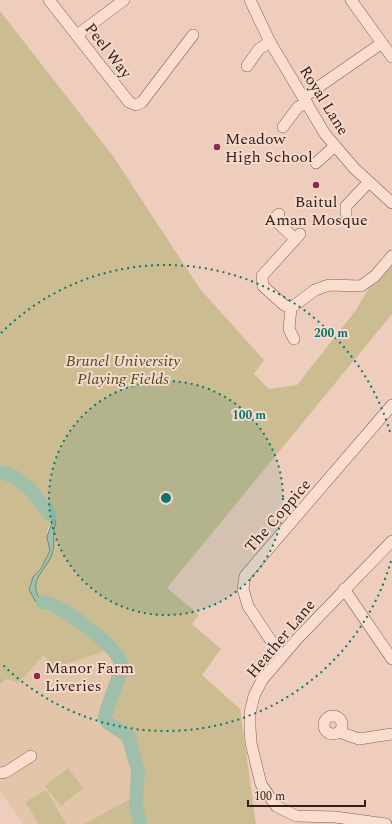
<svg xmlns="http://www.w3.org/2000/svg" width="392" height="824" font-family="Spectral,serif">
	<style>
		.farmland { fill: #e3c5aa }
		.green { fill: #cbbd91; fill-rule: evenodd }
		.water { fill: #a0bfab; stroke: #688c76 }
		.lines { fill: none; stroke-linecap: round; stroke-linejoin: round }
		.river { stroke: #a0bfab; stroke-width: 14 }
		.minor-casing { stroke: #855e56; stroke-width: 12 }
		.minor { stroke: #f9ddcf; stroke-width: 11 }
		.ring { fill: none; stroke: #0f766e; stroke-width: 2; stroke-dasharray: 2 4 }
		.poi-dot { fill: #95264f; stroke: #f5dacc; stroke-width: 1.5 }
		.labels { text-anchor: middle; stroke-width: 4; stroke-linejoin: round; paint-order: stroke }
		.street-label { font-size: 16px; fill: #341e1b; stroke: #f5dacc }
		.poi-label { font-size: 16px; fill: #341e1b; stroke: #f5dacc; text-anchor: start }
		.park-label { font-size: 16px; font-style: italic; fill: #514b21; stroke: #f5dacc }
		.centre { fill: #0f766e; stroke: #f5dacc; stroke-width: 2 }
		.ring-label { font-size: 12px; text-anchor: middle; font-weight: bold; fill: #0f766e; stroke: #f5dacc; stroke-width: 4; stroke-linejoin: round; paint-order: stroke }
	</style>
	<rect width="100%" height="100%" fill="#eecdbc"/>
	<polygon class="farmland" points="108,650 115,656 118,665 112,684 107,725 126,737 135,769 135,796 84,824 23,824 0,791 0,684 6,679 18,683 44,655 55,668"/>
	<g class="green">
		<path d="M0,11L113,156L200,289L264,360L254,374L269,389L297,385L356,310L369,288L379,281L392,264V314L167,588L199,615L192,624L221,649L202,675L240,709L256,824H84L135,796V769L126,738L107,725L102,717L118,665L115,656L108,650L55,668L44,655L18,683L6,679L0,684ZM44,509C49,512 56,516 56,522C56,526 54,528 54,532C54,538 55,548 53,554C46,568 28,582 40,599L56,602L60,609C43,605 20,597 34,576C39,568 46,561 49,552C51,546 47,540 47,533C49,521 56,520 44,509Z"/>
		<polygon points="68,768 83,788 61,806 45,786"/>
		<polygon points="46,790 66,824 39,824 25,802"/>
	</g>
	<path class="water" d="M38,499L51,509L56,523C52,532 55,541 53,551C50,568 26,579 40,599L56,602L60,609L36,602L29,590L33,577L41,568L50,551L47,537L52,522L48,513L44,509Z"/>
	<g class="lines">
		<g class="river">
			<polyline points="0,472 13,476 31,490 50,514"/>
			<path d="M43,602C48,603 53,604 57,607C72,615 118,647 121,664C122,675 107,703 105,717L107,722L128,736L138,770L136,805L140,824"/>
		</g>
		<g class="minor-casing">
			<g id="minor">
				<polyline points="49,0 129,102 136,105 142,102 193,35"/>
				<polyline points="250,0 270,42 325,134 354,168 392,203"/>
				<polyline points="351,0 392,57"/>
				<polyline points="77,35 124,0"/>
				<polyline points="247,66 259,49 270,42"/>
				<polyline points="304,97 382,43"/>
				<polyline points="283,127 298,107 307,103"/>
				<polyline points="316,163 335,146"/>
				<polyline points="346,213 346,206 368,183"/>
				<polyline points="279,214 274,219 295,239"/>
				<polyline points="300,234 262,276 263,286 284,305 291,308 315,290 329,285 361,286 375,276 392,256"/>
				<polyline points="291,308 289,329 294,339"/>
				<polyline points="344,589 392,659"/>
				<polyline points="281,656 248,606 243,589 245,576 392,405"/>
				<circle cx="333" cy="725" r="9"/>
				<polyline points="339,732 359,739 392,734"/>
				<polyline points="0,773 6,772 31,756"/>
				<polyline points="386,824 335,817 296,816 276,806 261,784 251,743 250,728 250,713 254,696 262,680 298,638 392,541"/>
			</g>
		</g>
		<use href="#minor" class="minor"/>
	</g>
	<circle cx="166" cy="498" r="117" fill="#0f766e" fill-opacity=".12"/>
	<g class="ring">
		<circle cx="166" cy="498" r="117"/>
		<path d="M391 561A234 234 0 0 1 1 663M1 333A234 234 0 0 1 391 435"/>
	</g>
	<g class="poi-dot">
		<circle cx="217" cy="147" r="4"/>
		<circle cx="316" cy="185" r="4"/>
		<circle cx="37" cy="676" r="4"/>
	</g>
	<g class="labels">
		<g class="street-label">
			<text transform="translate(109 50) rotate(52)" y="6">Peel Way</text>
			<text transform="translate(325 100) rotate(58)" y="6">Royal Lane</text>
			<text transform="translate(277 515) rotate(-49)" y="6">The Coppice</text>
			<text transform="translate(280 638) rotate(-50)" y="6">Heather Lane</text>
		</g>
		<g class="poi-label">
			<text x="225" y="144">Meadow<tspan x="225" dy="18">High School</tspan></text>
			<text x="316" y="207" text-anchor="middle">Baitul<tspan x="316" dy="18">Aman Mosque</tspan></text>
			<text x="45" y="673">Manor Farm<tspan x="45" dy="18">Liveries</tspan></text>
		</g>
		<g class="park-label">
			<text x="123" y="366">Brunel University<tspan x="123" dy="18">Playing Fields</tspan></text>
		</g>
	</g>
	<circle cx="166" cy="498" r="6" class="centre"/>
	<g class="ring-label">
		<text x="331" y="337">200 m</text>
		<text x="249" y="419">100 m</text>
	</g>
	<path d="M248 800v6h117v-6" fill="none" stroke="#341e1b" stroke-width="2"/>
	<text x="254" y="800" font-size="12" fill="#341e1b" stroke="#f5dacc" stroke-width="3" paint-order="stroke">100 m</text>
</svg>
